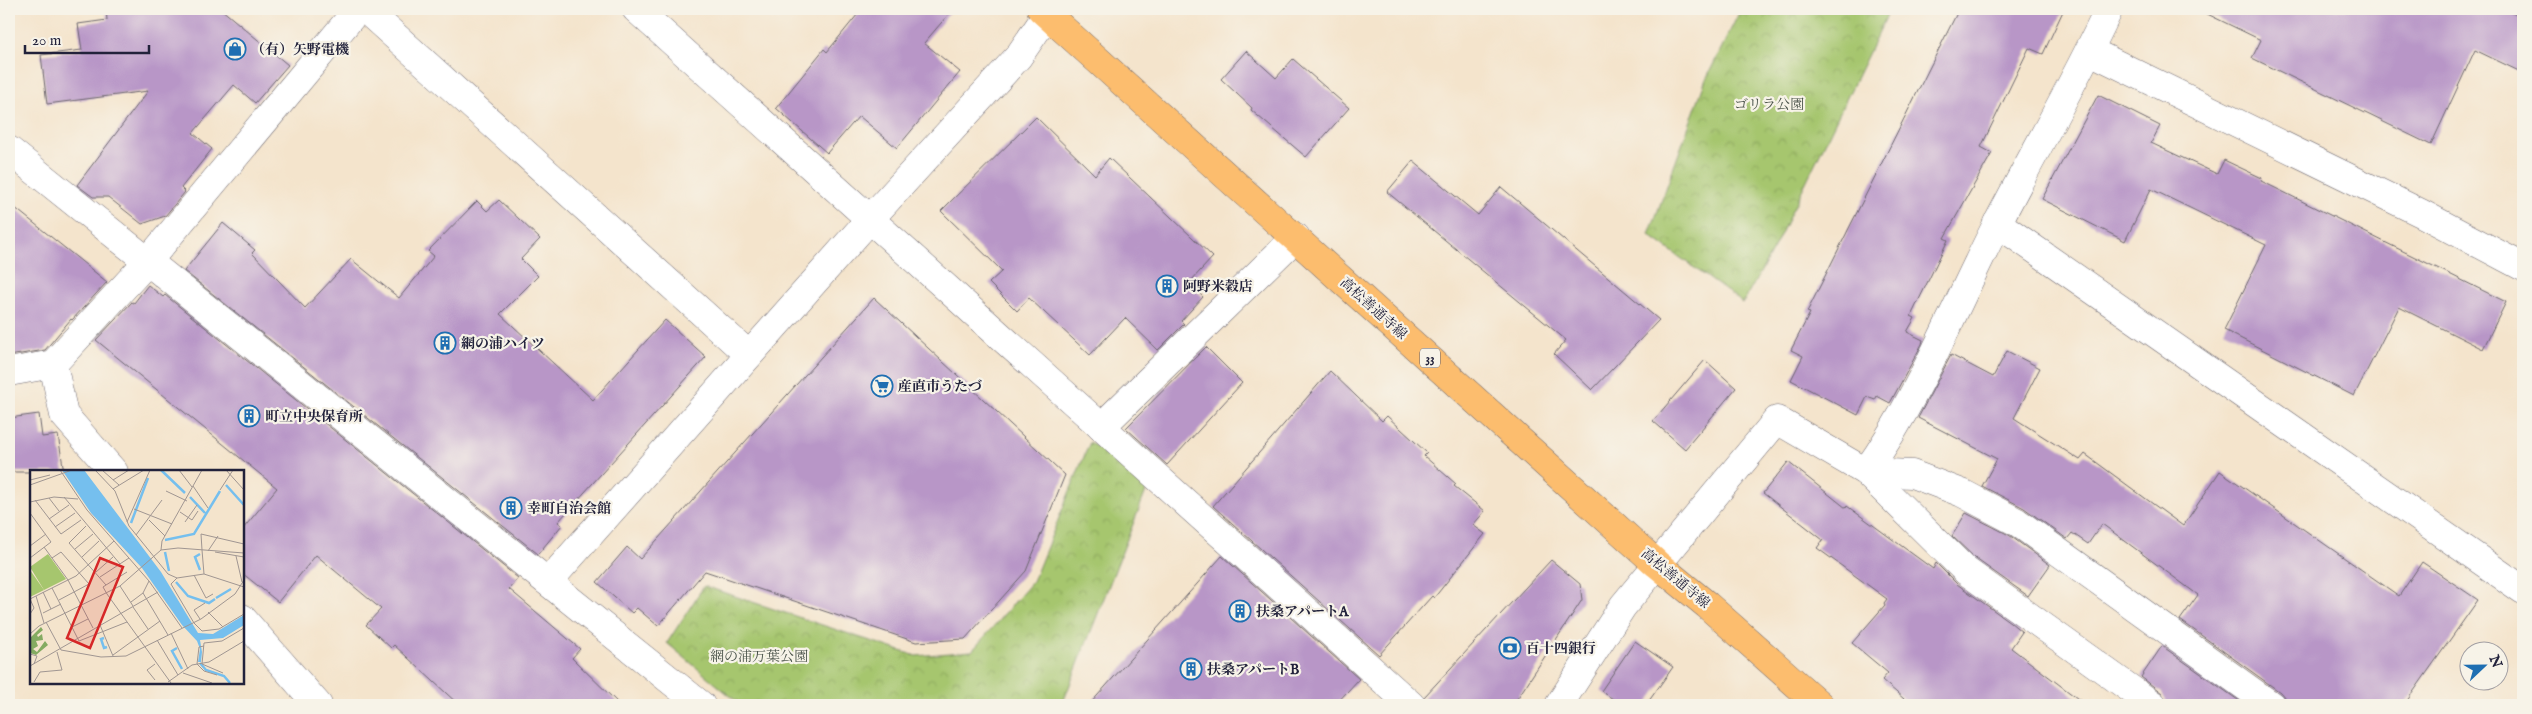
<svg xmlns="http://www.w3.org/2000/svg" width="2532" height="714" font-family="'IM FELL English','Noto Serif JP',serif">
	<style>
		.park { fill: url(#park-crowns); stroke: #647454 }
		.building { fill: #b896c7 }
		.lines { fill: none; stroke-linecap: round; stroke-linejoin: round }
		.minor-casing { stroke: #6c666e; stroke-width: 29 }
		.major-casing { stroke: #6c666e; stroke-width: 29 }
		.minor { stroke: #fff; stroke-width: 28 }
		.major { stroke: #fcbd6e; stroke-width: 28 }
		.labels { text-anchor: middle; stroke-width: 4.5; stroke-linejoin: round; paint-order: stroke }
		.shield { fill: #f7f3e8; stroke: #62616f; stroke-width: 1 }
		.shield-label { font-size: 12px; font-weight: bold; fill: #22223b }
		.poi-label { font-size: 14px; font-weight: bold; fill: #22223b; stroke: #f7f3e8; text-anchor: start }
		.park-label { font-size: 14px; fill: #4a534a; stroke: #f7f3e8 }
		.street-label { font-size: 14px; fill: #22223b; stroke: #f7f3e8 }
		.inset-river { fill: none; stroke: #75bfee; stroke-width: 2.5 }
		.inset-road { fill: none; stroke: #a09692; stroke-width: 1 }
		.view { fill: #d62828; fill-opacity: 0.15; stroke: #d62828; stroke-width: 2.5 }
		.inset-edge { fill: none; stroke: #22223b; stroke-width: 2.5 }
	</style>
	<defs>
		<pattern id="park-crowns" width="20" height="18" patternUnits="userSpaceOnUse" patternTransform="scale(1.25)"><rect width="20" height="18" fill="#a6c66e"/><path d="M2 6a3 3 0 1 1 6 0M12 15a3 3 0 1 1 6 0" fill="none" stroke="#8faa60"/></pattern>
	</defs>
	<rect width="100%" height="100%" fill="#f7f3e8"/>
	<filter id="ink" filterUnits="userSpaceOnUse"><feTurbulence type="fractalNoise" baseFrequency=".02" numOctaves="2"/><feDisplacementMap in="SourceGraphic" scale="10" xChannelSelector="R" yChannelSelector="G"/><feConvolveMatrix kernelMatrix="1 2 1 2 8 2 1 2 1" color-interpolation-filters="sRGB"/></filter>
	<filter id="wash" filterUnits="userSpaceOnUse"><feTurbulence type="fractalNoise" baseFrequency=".0096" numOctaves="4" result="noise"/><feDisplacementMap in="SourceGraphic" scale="20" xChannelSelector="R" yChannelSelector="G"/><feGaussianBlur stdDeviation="1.12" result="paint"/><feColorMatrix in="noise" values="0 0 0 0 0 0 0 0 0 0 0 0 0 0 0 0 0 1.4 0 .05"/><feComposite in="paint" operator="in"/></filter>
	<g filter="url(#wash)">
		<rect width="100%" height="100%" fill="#f4e4cc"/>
		<g class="park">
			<polygon points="1741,9 1890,9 1774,248 1743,303 1649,235 1706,79"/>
			<polygon points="1090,442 1148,486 1062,705 741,705 667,643 704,586 916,656 972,651 1033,581"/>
		</g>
		<g id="blocks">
			<g class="building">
				<polygon points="106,9 221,9 288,65 255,103 234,85 193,133 212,149 181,188 185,192 165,216 142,224 108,197 93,197 77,185 148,91 47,104 41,55 82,50 78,24 107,20"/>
				<polygon points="862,9 953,9 924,43 960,72 897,148 859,116 827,153 776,108 824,49 827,52"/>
				<polygon points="1959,9 2064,9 2043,54 2029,48 1981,147 1992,153 1944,238 1948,240 1911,316 1915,318 1907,332 1923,340 1922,344 1890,403 1877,396 1875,400 1867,397 1858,415 1791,380 1803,356 1791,350 1810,313 1807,312"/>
				<polygon points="2197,9 2505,9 2523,17 2523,73 2475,50 2431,145 2252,58 2261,40"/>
				<polygon points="1246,51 1276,78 1293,59 1349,108 1306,157 1251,110 1252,108 1221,79"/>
				<polygon points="2098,95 2160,126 2151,143 2217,174 2224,160 2262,178 2261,181 2506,302 2483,349 2399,307 2354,396 2224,330 2266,245 2151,189 2125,241 2042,199"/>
				<polygon points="1036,117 1095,175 1109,158 1213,257 1189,283 1203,297 1181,321 1184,324 1158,350 1125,318 1090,355 1029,298 1017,311 989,283 1002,271 941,211"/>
				<polygon points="1413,161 1478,215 1501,187 1659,320 1592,390 1554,354 1566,340 1387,192"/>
				<polygon points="499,200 540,239 521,259 538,276 500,314 593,400 665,320 706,357 558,522 562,525 538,554 184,271 223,223 255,250 252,253 305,308 351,259 399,298 434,256 428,251 477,201 487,211"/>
				<polygon points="9,203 107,282 72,320 71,319 45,350 9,356"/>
				<polygon points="148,285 163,297 165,295 518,578 509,589 580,649 572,658 620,705 459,705 394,645 391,648 366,625 381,609 316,555 278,602 242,573 242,530 277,488 96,340 132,302 134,303"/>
				<polygon points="874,298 1065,475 1026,571 965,639 916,642 705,571 658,626 637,608 632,613 597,582 627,547 640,559"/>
				<polygon points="1206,347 1242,383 1167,465 1126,428"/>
				<polygon points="2007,351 2040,368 2014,418 2080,460 2085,454 2183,526 2220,471 2399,596 2422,562 2478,600 2404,705 2286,705 2285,698 2280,692 2180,620 2198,595 2102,524 2088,544 2072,533 2067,539 2024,508 1982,486 1997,459 1918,418 1951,355 1993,377"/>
				<polygon points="1705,360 1736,388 1685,449 1653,421"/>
				<polygon points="1330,371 1382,421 1387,416 1427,453 1424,456 1456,484 1454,486 1485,511 1473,525 1485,534 1434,598 1432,596 1379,655 1213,506"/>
				<polygon points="39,414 42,437 58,435 64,472 9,472 9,418"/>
				<polygon points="1788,462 1846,508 1847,506 1933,569 1936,563 1957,584 2010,622 2022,632 2011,648 2086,705 1911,705 1882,680 1888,673 1852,643 1885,605 1884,603 1887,599 1817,548 1823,540 1763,493"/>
				<polygon points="1966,513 2009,535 2050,565 2028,596 1976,559 1952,536"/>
				<polygon points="1222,556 1359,679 1335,705 1089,705"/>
				<polygon points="1551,560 1580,584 1582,600 1513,705 1426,705 1424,697"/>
				<polygon points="1635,641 1673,667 1646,705 1622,705 1601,691"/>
				<polygon points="2162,646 2245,705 2168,705 2162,693 2141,677"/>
			</g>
		</g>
	</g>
	<g filter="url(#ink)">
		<use href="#blocks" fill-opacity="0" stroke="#6c666e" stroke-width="1"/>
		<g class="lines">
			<g class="minor-casing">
				<g id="minor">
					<polyline points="365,9 749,355"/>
					<polyline points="636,9 1411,705"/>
					<polyline points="2090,51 2421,213 2523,267"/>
					<polyline points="9,150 701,705"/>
					<polyline points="1997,223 2523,590"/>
					<polyline points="53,364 64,415 114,472"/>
					<polyline points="9,372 53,364 148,261 358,9"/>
					<polyline points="1101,427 1296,237"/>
					<path d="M1866,472C1919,397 1955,306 1997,224C2034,152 2075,82 2109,9"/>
					<polyline points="1866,472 1912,474 1962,493 2017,522 2271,705"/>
					<polyline points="548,582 870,219 1018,57 1051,9"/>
					<polyline points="242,618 318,705"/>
					<polyline points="1559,705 1623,606 1777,420 1866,472 1966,571 2153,705"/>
				</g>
			</g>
			<g class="major-casing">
				<polyline id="major" points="1041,9 1657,564 1707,605 1820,705"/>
			</g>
			<use href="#minor" class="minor"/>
			<use href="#major" class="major"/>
		</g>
	</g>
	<defs>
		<g id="shop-ring" transform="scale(1.125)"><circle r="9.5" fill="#f7f3e8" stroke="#1f6fb2" stroke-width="1.5"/><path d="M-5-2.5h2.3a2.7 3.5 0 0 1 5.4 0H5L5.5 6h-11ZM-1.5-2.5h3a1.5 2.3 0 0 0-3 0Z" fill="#1f6fb2"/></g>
		<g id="building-ring" transform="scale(1.125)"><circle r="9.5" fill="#f7f3e8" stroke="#1f6fb2" stroke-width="1.5"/><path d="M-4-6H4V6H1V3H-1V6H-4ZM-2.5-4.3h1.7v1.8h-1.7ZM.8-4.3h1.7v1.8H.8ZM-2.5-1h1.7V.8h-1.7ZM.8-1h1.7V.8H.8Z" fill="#1f6fb2"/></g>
		<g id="supermarket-ring" transform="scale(1.125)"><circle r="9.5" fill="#f7f3e8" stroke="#1f6fb2" stroke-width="1.5"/><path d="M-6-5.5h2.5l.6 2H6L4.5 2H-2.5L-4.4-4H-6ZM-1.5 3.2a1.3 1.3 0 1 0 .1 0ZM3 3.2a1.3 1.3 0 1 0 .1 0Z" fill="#1f6fb2"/></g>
		<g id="bank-ring" transform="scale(1.125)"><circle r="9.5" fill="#f7f3e8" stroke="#1f6fb2" stroke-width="1.5"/><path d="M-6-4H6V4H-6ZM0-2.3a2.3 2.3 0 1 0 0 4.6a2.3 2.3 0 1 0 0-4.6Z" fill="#1f6fb2"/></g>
	</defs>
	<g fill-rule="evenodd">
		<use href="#shop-ring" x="235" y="49"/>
		<use href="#building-ring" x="1167" y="286"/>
		<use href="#building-ring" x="445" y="343"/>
		<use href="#supermarket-ring" x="882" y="386"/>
		<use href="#building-ring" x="249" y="416"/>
		<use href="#building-ring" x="511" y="508"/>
		<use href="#building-ring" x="1240" y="611"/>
		<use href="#bank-ring" x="1510" y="648"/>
		<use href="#building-ring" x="1191" y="669"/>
	</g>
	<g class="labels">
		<rect class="shield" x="1420" y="348.5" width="20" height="19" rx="4"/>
		<g class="shield-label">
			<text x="1430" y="362">33</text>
		</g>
		<g class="poi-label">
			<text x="251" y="54">（有）矢野電機</text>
			<text x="1183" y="291">阿野米穀店</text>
			<text x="461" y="348">網の浦ハイツ</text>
			<text x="898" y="391">産直市うたづ</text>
			<text x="265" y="421">町立中央保育所</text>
			<text x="527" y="513">幸町自治会館</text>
			<text x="1256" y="616">扶桑アパートA</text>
			<text x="1526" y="653">百十四銀行</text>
			<text x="1207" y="674">扶桑アパートB</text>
		</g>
		<g class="park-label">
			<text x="1769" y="109">ゴリラ公園</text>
			<text x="759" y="661">網の浦万葉公園</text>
		</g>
		<g class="street-label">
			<text transform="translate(1374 308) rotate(42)" y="5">高松善通寺線</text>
			<text transform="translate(1676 578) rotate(40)" y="5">高松善通寺線</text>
		</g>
	</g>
	<g transform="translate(30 470)">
		<rect width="214" height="214" fill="#f4e4cc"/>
		<path d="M0,100L14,120L0,127Z" fill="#a6c66e"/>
		<path d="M11,157L13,160L7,165L8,167L12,164L13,170L6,171L8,176L3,179L7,182L15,171L18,175L6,185L0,183V168Z" fill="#84ab61"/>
		<path d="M18,84L36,109L14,120L0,97Z" fill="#a6c66e"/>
		<path d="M32,0H54L131,102L168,163L183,164L214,145V155L193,168L170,170L172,182L171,192H168L170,179L167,171L152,155L112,98L61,43Z" fill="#75bfee"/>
		<path class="inset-river" d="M131,0L155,23M196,15L214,35M160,27L175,43M101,53L118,8M135,70L164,64L190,21M135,82L139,101M170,84L165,87L170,100M146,112L158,126L179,133L185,129M186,128L201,119M74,168L71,169L74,178L77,177M147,178L142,181L152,199M170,193L176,200L194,206L200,213"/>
		<path class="inset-road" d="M30,0L57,40L119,111L113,123L101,132M65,0L85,21L99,56L138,104L147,108L174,104L214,117M72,0L89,15M149,0L162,17M196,0L214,20M0,10L20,5M83,10L99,0M0,15L42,0M163,16L178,38M83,19L114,0M190,20L203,0M136,21L157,31M34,27L90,94M19,28L29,41M5,30L31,64L51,50M0,32L24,27L48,29M104,39L142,54M150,42L162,50L168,41M0,43L21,72L0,88M19,49L39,35M119,50L135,66M97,52L120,0M155,52L167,35M56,56L39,73L76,115M25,57L45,43M106,65L132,30M0,76L16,64M14,77L38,110L63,158M45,79L63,64M131,80L132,71L172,0M172,80L171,64L214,74M172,80L174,104M178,81L188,66M185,82L214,87M206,86L212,112M52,87L69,71M22,88L31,82L59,114L29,130M66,102L83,87M164,105L176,128L183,124M70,107L99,88M147,108L141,114L164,153L172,161L189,159L214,144M119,111L152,158M76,115L73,117L77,124L141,213M76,115L97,102M90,116L103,136M22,118L49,171L97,152M13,122L21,139M113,123L138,165M6,126L14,153M103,137L118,159M178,142L193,157M13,143L31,134M0,144L4,138L0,129L46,106L84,71M170,149L164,140L175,133M16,152L31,180L71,187L96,186L171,149L205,124L214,110M70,155L83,186M42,157L58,149M141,163L158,199M0,164L9,156L90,116L131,80L148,78L214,83M127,170L148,205M174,176L169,177L167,194L174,201L187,205M0,184L7,186L4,194M83,185L130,151M0,196L128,122M153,203L182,213M193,203L172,194L174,173L192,171L214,158M125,210L117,200L125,194M4,212L10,202L32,200L27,182M138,212L162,195L179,192L214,171"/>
		<path class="view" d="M70,88L93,97L60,178L37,168Z"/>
		<rect width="214" height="214" class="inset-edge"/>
	</g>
	<rect width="2532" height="714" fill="none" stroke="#f7f3e8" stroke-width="30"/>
	<g transform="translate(2484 666) rotate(68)"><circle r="24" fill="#f7f3e8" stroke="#a29fa3"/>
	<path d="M0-4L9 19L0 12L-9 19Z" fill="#1f6fb2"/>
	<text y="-8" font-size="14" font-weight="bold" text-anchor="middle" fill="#22223b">N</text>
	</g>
	<path d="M25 45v8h124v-8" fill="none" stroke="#22223b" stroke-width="2.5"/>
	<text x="32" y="45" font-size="15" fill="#22223b" stroke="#f7f3e8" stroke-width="4" paint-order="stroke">20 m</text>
</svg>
